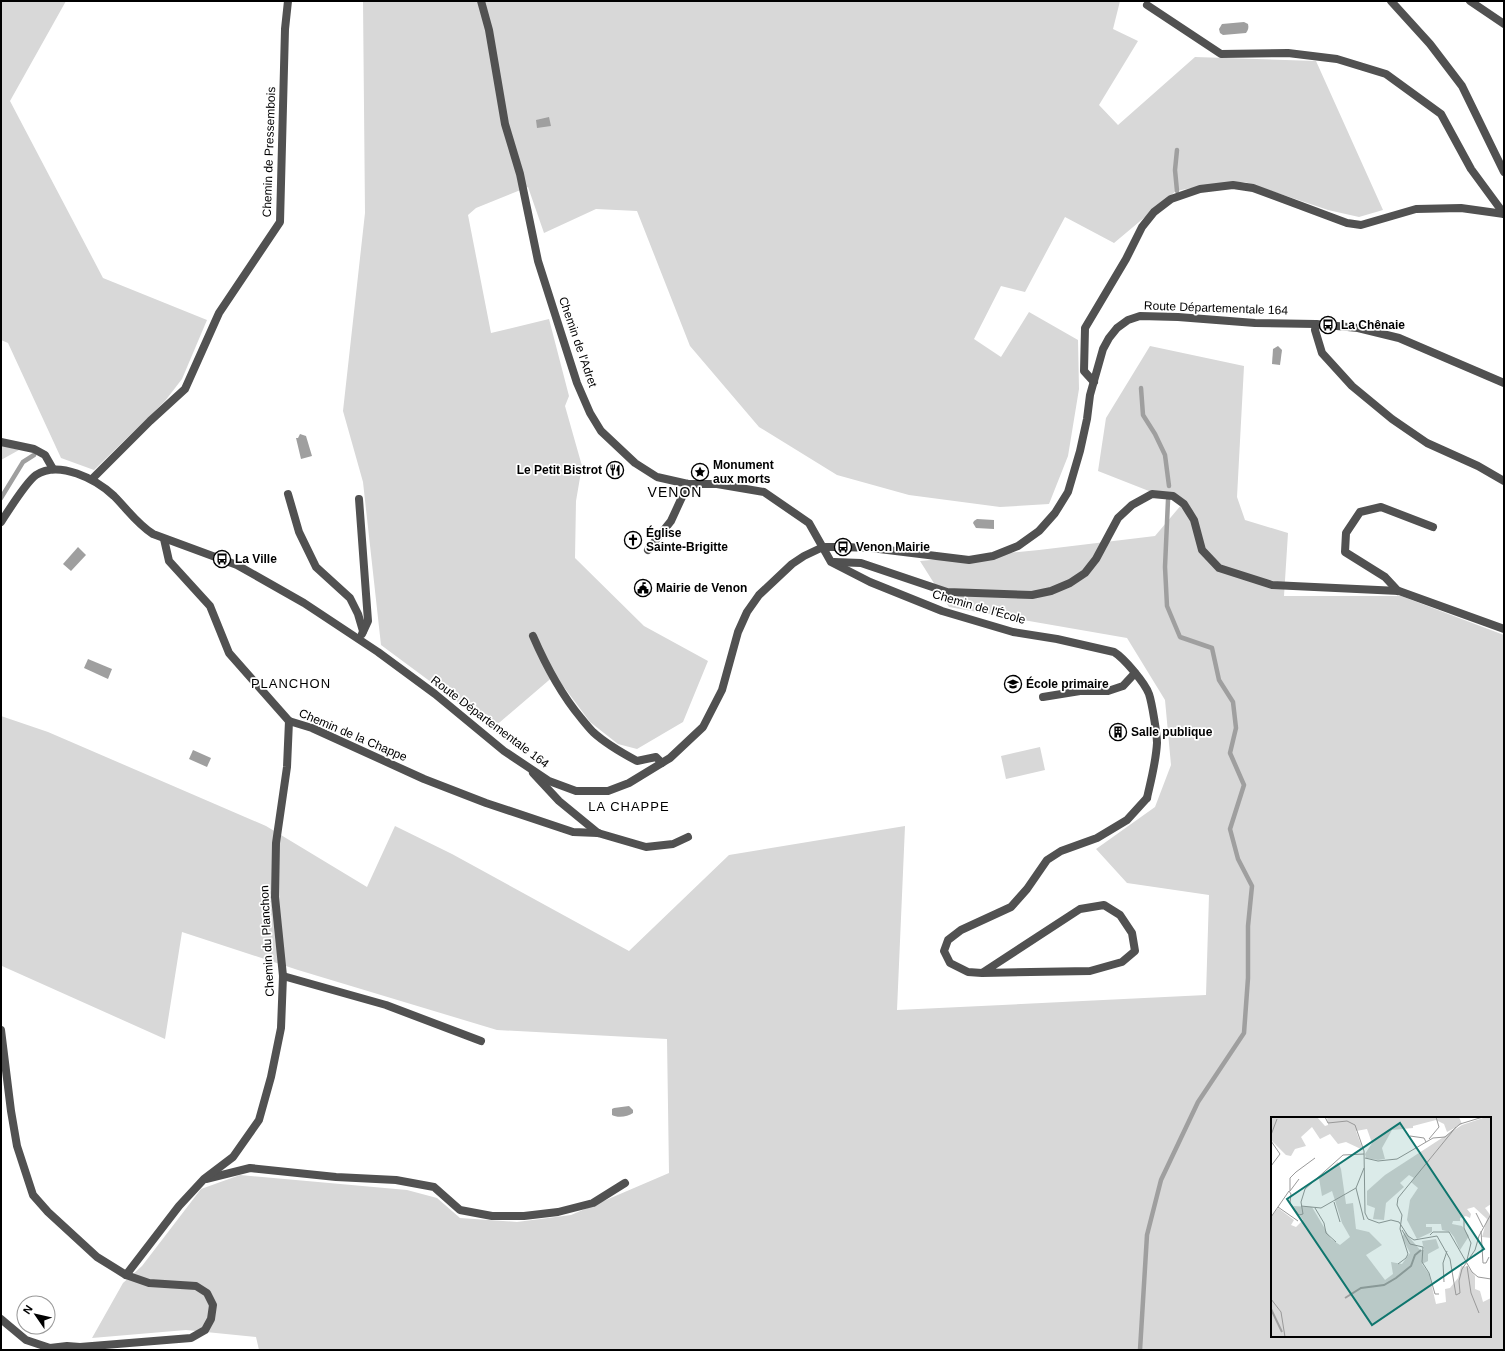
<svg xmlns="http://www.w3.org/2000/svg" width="1505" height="1351" font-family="Helvetica,sans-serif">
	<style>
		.green { fill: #d8d8d8; fill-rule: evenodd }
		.water { fill: #9f9f9f }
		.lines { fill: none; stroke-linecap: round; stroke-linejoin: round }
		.stream { stroke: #9f9f9f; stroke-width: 4.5 }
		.service { stroke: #515151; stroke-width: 8 }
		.minor { stroke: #515151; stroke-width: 8 }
		.tertiary { stroke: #515151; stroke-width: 8 }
		.labels { text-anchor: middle; stroke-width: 3.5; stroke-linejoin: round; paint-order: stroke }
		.street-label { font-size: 12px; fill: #000; stroke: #fff }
		.poi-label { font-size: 12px; font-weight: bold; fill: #000; stroke: #fff; text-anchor: start }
		.neighbourhood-label { font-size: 13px; letter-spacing: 1px; fill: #000; stroke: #fff }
		.quarter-label { font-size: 14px; letter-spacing: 1px; fill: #000; stroke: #fff }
		.inset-river { fill: none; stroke: #9f9f9f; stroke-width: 2 }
		.inset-road { fill: none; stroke: #999; stroke-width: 1 }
		.view { fill: #0f766e; fill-opacity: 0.15; stroke: #0f766e; stroke-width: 2 }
		.inset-edge { fill: none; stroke: #000; stroke-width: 2 }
	</style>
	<rect width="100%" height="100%" fill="#fff"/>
	<g class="green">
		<polygon points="1,1 66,1 10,101 103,278 207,320 182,379 165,401 94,470 61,458 8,343 1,340"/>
		<polygon points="363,1 1120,1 1113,29 1138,41 1099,105 1118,125 1195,57 1316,61 1383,210 1359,217 1328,210 1245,182 1213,184 1176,191 1114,243 1065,217 1025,292 1001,286 974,339 1001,357 1029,312 1078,340 1079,389 1068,456 1049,504 1000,507 909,495 837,475 759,427 690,346 637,211 596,209 544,233 528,187 476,208 468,215 491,333 549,319 569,396 565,406 582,466 576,501 575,558 644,626 708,661 683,722 637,749 618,744 590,722 555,675 493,728 381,645 363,482 343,411 365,213"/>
		<path d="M1150,346L1244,366L1237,497L1245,520L1288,533L1284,596H1401L1504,635V1350H259L256,1337L186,1330L92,1338L123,1283L142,1266L201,1189L240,1175L407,1190L437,1198L460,1218L517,1222L571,1215L669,1173L667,1039L497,1030L298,970L182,932L165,1039L2,966L1,716L48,732L266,826L367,887L395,826L452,854L629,951L729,855L905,826L897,1010L1206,995L1209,895L1127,883L1096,849L1155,807L1171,765L1165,700L1127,638L949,607L920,561L1039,550L1155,536L1182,504L1098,471L1106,418ZM1272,1118H1490V1336H1272Z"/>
		<polygon points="1,445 19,450 1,460"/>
		<polygon points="1040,747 1045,770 1006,779 1001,756"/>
	</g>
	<g class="water">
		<path d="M1244,22L1248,24C1249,28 1248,30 1246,33L1223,35L1220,33L1219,29L1222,24Z"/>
		<polygon points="549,117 551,126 537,128 536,120"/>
		<polygon points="1278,346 1282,350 1280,365 1272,364 1273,349"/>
		<polygon points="300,434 306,436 312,456 301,459 296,438 298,438"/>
		<polygon points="977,519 994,520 994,529 976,528 973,523 974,521"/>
		<polygon points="78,547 86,555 71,571 63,564"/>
		<polygon points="88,659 112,669 108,679 84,668"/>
		<polygon points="193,750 211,758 207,767 189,759"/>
		<path d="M629,1106L633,1110V1113C628,1117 617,1118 612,1115V1109L614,1108Z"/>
	</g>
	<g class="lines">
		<g class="stream">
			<polyline points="1177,150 1175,170 1177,191"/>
			<polyline points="1141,388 1143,415 1155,434 1165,455 1169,486"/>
			<polyline points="1,498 23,462 34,455"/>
			<polyline points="1140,1350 1147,1235 1161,1180 1198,1102 1244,1033 1248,978 1248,926 1252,886 1238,859 1230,829 1244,785 1230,753 1236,728 1233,702 1219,680 1212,648 1180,637 1167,606 1165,567 1168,500"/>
		</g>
		<g class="service">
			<polyline points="288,494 299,532 316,567 350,598 358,614 363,631"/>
			<polyline points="359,499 368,621 362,634"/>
			<polyline points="648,550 671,521 688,484"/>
			<polyline points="1398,591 1385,577 1345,552 1346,533 1360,512 1381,507 1433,527"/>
			<path d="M533,636C546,666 560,693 581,718C585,723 589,728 593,732C606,744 622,753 637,761L656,757L662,763"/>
			<polyline points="1043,697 1080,691 1108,691 1123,686 1135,673"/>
			<polyline points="598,833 646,847 673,844 688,837"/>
			<polyline points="982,973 1090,971 1122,962 1135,951 1132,933 1120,915 1104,905 1080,909 982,973 968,972 950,963 944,951 948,940 961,930 1011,907 1027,889 1047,860 1061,851 1097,838 1127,820 1147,798"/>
		</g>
		<g class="minor">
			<path d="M481,1L489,30L505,124L520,174L538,261L577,383L590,413L601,431L635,463L657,477L688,484H717L764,492L809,523L831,562L870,582L942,611L1013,632L1057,639L1114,652C1124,658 1145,683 1149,694C1152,703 1157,734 1157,743C1156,762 1151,780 1147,798"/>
			<polyline points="1470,1 1504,24"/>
			<polyline points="1147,5 1221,54 1288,53 1337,59 1386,74 1441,114 1471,169 1504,214"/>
			<polyline points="1316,324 1315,330 1322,353 1352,386 1392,419 1427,443 1478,466 1504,481"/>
			<polyline points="1094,382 1084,371 1085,328 1126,259 1142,227 1154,212 1171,199 1200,189 1233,185 1253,188 1347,223 1361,225 1416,209 1461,208 1504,214"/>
			<polyline points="1,442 34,449 45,455 53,469"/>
			<polyline points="92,479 150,421 185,389 219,313 280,222 285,29 288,1"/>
			<polyline points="164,539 169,561 210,606 229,653 289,721 312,728 424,779 486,803 573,832 598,833"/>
			<polyline points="834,562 861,563 947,592 1032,595 1051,591 1070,583 1085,573 1096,559 1118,518 1132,505 1152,494 1173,496 1184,504 1194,520 1202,550 1219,568 1272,585 1399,591 1504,629"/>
			<polyline points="533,773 559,801 598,833"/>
			<polyline points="283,976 386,1005 481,1041"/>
			<polyline points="206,1179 250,1168 336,1177 396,1180 434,1187 460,1210 492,1216 524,1216 558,1212 593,1203 625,1183"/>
			<polyline points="126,1275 179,1206 204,1179 233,1157 259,1120 271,1077 281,1028 283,976 275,897 276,843 287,767 289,721"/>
		</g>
		<g class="tertiary">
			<polyline points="1391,1 1430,44 1462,86 1504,172"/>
			<path d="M1,522C9,510 26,482 36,475C59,460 96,479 114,496C127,509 137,524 153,534L237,565L304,603L378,652L435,694L504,751L549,781L576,791H608L629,783L670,758L703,727L722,690L738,632L747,612L759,595L792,564L804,556L823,547H843L871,548L969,560L993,556L1018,546L1039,531L1055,513L1068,492L1080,451L1087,419L1090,395L1103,349L1109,338L1117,328L1128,320L1140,316L1178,317L1255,323L1316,324L1358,328L1399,338L1504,383"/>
			<polyline points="1,1030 11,1111 17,1146 33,1195 48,1212 97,1257 126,1275 149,1283 196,1286 207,1293 213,1305 211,1319 205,1330 191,1338 80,1347 67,1346 50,1348 26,1340 1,1319"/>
		</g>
	</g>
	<defs>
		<g id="bus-ring" transform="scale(0.9)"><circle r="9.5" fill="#fff" stroke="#000" stroke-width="1.5"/><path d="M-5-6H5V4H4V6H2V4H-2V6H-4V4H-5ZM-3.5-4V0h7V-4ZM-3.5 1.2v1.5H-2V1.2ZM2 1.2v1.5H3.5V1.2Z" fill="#000"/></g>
		<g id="restaurant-ring" transform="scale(0.9)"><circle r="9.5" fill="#fff" stroke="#000" stroke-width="1.5"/><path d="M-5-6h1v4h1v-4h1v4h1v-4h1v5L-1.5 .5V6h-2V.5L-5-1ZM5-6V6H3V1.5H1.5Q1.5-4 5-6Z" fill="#000"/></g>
		<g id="sight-ring" transform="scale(0.9)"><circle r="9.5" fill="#fff" stroke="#000" stroke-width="1.5"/><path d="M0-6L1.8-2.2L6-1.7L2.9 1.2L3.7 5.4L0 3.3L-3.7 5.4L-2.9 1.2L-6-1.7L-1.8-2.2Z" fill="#000"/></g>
		<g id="church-ring" transform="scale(0.9)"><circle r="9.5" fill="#fff" stroke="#000" stroke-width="1.5"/><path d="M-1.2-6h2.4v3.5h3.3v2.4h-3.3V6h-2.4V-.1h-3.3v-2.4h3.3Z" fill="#000"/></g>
		<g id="civic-ring" transform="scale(0.9)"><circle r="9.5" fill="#fff" stroke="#000" stroke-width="1.5"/><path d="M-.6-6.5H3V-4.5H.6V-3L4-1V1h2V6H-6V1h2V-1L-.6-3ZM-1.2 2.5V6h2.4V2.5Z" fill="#000"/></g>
		<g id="school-ring" transform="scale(0.9)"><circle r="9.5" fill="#fff" stroke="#000" stroke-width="1.5"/><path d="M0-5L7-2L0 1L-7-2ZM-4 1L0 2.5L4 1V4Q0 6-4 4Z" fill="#000"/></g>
		<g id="building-ring" transform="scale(0.9)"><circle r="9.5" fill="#fff" stroke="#000" stroke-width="1.5"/><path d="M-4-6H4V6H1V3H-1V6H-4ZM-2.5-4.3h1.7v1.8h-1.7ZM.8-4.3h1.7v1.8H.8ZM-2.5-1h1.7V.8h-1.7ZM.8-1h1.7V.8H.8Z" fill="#000"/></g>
	</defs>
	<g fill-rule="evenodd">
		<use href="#bus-ring" x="1328" y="325"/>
		<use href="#restaurant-ring" x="615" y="470"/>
		<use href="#sight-ring" x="700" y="472"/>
		<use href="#church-ring" x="633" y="540"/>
		<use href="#bus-ring" x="843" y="547"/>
		<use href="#bus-ring" x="222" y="559"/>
		<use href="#civic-ring" x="643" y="588"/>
		<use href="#school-ring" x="1013" y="684"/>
		<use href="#building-ring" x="1118" y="732"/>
	</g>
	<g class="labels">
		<g class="street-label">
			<text transform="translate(269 152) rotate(-88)" y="4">Chemin de Pressembois</text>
			<text transform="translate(1216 308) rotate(2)" y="4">Route Départementale 164</text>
			<text transform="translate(578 342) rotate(71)" y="4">Chemin de l'Adret</text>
			<text transform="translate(979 607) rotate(16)" y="4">Chemin de l'École</text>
			<text transform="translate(490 722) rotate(37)" y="4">Route Départementale 164</text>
			<text transform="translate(353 735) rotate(23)" y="4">Chemin de la Chappe</text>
			<text transform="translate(267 941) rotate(-93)" y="4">Chemin du Planchon</text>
		</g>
		<g class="poi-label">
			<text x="1341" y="329">La Chênaie</text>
			<text x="713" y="469">Monument<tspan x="713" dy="14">aux morts</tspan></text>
			<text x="602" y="474" text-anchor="end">Le Petit Bistrot</text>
			<text x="646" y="537">Église<tspan x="646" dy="14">Sainte-Brigitte</tspan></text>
			<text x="856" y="551">Venon Mairie</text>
			<text x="235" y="563">La Ville</text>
			<text x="656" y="592">Mairie de Venon</text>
			<text x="1026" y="688">École primaire</text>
			<text x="1131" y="736">Salle publique</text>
		</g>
		<g class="neighbourhood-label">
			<text x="291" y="688">PLANCHON</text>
			<text x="629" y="811">LA CHAPPE</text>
		</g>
		<g class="quarter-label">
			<text x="675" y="497">VENON</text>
		</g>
	</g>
	<g transform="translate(1271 1117)">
		<rect width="220" height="220" fill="#fff"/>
		<path d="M0,0H46L54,9L57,8L56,0H188L191,7L176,15L173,7L165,3L142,9V11L121,13L111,31L114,42L107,43L95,41L94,37L101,26L96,12L85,14L92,33L75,25L67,27L59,17L49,22L41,10L30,20L35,29L24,32L20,39L15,38L0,23ZM215,0H220V87L214,91L220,99V121L211,120L216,102L203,90L196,92L200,97L199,101L195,99L189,101V104H182L181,107L191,109L198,119L189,133L183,120L179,115L171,113L170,107H155V110H161V115L146,122L136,103L139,83L147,71L140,65L143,61L138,58L129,66L133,70L115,86L113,103L102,102L104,91L96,88V74L114,58L191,8ZM67,45L70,52L75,87L82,86L85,112L98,115L111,128L95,138L114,163L122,157L120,145L131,147L139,136L131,120L134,115L149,133H153L151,124L165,122L168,131L157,137V144L151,147L158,157L165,187L175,185L174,172L179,171L187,161L190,149L197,150L204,159V172L209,174L212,185L220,181V220H0V100L7,91L23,103L20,108L25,110L32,103L22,89L41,90L60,122L69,128L79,120L71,106L61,74L51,79L48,61Z" fill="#d8d8d8"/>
		<path class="inset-river" d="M74,181L90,171L113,168L125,161L140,149L144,138L150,133M0,192L11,215"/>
		<path class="inset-road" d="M54,0L57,6L76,4L84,8L93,34L94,96L97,102L108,106L120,103L128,105L137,119L143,123L166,119L179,142L185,178L189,176L188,164L191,152L204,133L208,119L220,97M0,18L6,2M139,19L153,21L155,25M158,22L168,10L165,0M0,24L9,37M94,41L107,44L126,42L162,21L174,20L189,7L212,0M0,49L9,37M93,51L85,71L93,103M19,74V61L25,55L44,41M19,74L28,62M63,85L69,105M30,89L50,91L85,71M7,90L27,104M44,91L53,106L55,116L65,125M205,96L212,110M0,100L18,74L20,77L19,86L28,98L32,97L30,85L34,72L72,38L93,37M193,102V111L200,126L196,143M131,113L139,127L152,130L151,145L158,156L164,177H168M210,114L212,146H215L218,140M159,118L162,115H178L201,155L207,160L220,162M127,147L135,141L137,137L129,112L131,98L126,88L127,81L185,10M196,149L200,176L208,196M173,165L172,146L176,134M0,182L10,195L14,220"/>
		<path class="view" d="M129,6L213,132L101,208L16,82Z"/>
		<rect width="220" height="220" class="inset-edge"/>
	</g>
	<rect width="1505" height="1351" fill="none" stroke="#000000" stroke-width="4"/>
	<g transform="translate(36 1315) rotate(304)"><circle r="19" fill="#ffffff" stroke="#999999"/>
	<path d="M0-3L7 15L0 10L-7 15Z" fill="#000000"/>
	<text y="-6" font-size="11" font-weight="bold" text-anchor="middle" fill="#000000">N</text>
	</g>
</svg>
